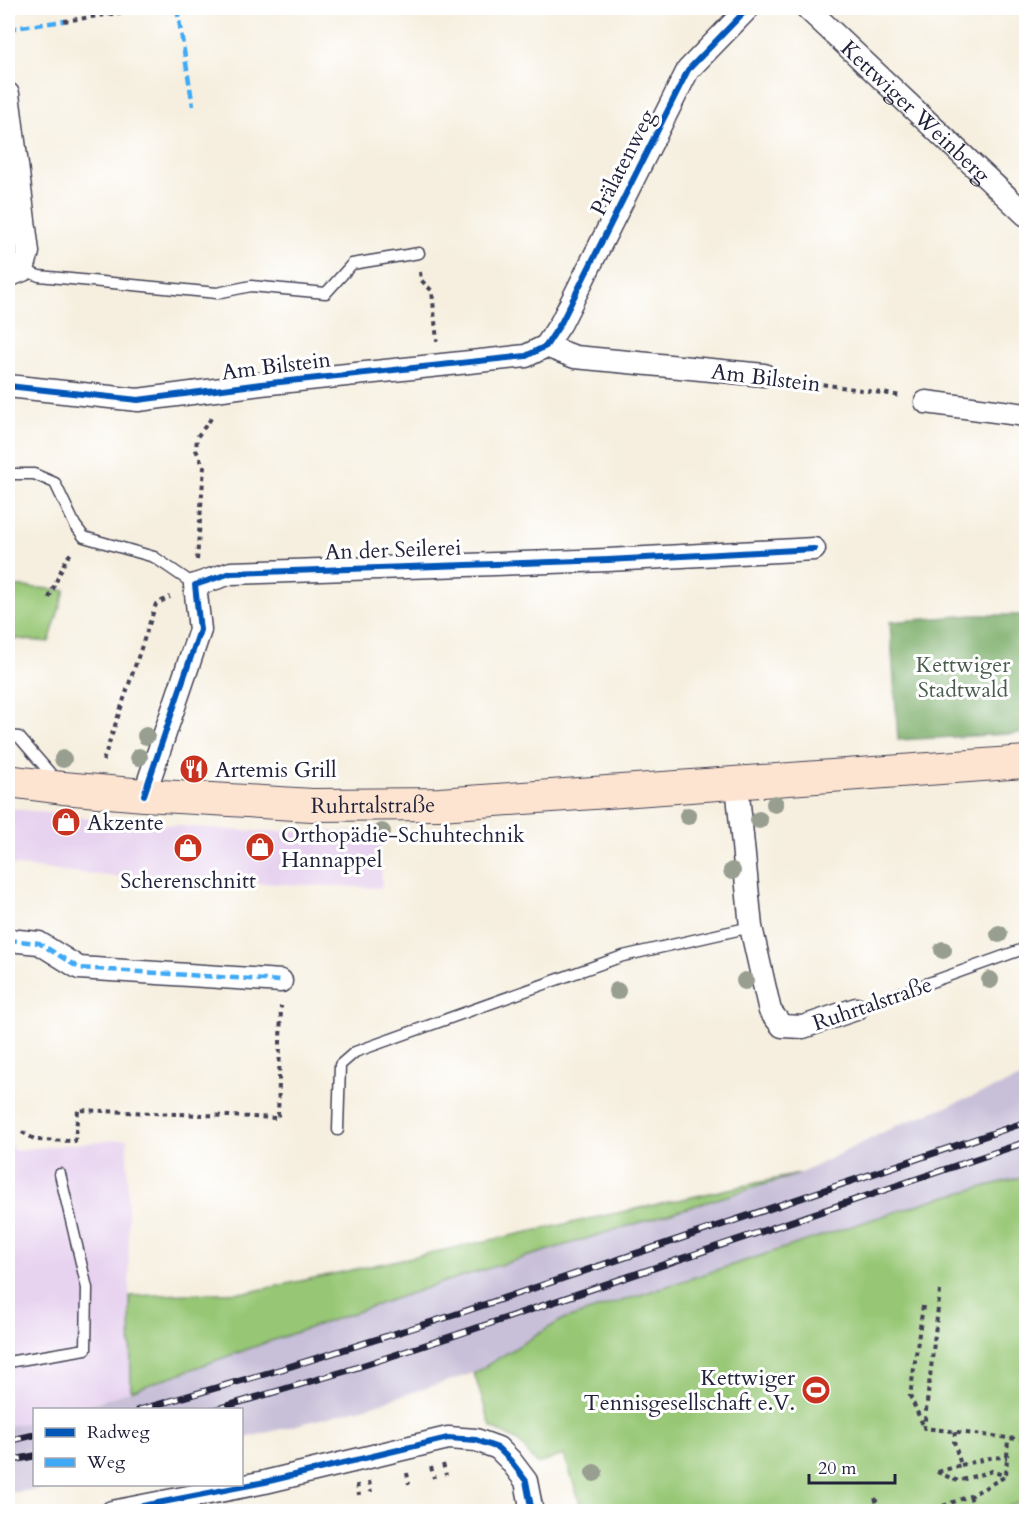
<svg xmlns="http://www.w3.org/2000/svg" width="1034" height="1519" font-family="Cardo,serif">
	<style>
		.built { fill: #e7d2ef }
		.industrial { fill: #c8bfd8 }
		.green { fill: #97c775; stroke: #5c7458; stroke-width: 1.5 }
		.forest { fill: #79ac66; stroke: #4e6750; stroke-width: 1.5 }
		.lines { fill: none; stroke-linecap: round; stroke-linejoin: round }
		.lane-casing { stroke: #424154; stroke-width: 13 }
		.street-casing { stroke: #424154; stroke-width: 25 }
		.secondary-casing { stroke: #424154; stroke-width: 34 }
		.path { stroke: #424154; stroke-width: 4; stroke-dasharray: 4.5 4.5; stroke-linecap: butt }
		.lane { stroke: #fff; stroke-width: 10 }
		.street { stroke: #fff; stroke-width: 22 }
		.secondary { stroke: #fde4d1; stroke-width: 32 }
		.rail-casing { stroke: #22223b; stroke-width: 7 }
		.rail { stroke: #fff; stroke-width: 4.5; stroke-dasharray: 14; stroke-linecap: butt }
		.quiet { stroke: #3fa9f5; stroke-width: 4.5; stroke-dasharray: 9 4.5; stroke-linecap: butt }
		.cycleway-casing { stroke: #fff; stroke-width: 10 }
		.cycleway { stroke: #0057b8; stroke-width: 6 }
		.tree { fill: #989e90 }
		.labels { text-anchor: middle; stroke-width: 6; stroke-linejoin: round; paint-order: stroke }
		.street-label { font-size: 22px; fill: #22223b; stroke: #fff }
		.park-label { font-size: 22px; fill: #4b5c4f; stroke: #fff }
		.poi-label { font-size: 22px; fill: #22223b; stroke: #fff; text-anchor: start }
	</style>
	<rect width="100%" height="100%" fill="#fff"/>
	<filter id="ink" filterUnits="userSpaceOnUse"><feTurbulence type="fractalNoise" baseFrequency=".0167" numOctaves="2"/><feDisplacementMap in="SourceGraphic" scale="12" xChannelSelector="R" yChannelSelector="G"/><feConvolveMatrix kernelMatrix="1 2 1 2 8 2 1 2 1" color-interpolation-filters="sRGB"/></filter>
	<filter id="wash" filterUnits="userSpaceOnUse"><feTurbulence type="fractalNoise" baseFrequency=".008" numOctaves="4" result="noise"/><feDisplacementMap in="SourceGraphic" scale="24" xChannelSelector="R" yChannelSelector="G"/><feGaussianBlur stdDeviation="1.35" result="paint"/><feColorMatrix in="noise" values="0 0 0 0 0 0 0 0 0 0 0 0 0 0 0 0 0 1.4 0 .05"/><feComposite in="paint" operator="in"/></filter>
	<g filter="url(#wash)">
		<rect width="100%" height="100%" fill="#f6efdf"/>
		<g class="built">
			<polygon points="8,808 94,819 245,831 382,832 380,840 382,888 127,878 8,865"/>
			<polygon points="8,1133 13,1150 127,1139 131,1391 72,1409 34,1410 34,1421 8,1426"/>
		</g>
		<g class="industrial">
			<polygon points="1026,1076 1026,1176 932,1200 560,1321 474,1373 363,1408 242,1439 242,1410 72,1410 131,1391 262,1344 447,1281 799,1174 898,1125"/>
			<polygon points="34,1421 34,1484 75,1485 8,1493 8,1426"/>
		</g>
		<g class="green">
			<polygon points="8,586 65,590 49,642 8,638"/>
			<polygon points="799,1174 447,1281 262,1344 131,1391 130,1296 249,1292"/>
			<polygon points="1026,1176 1026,1500 996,1511 583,1511 564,1455 537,1464 518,1441 491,1427 474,1373 560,1321 932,1200"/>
		</g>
		<polygon class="forest" points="973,615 1026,615 1026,733 898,740 890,622"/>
	</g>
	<g filter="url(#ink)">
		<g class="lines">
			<g class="lane-casing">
				<g id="lane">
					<polyline points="23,270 39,276 217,293 251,286 326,293 352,264 419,253"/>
					<polyline points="8,474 34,474 55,483 75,525 84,537 154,557 195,585"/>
					<polyline points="8,736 19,737 57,781"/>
					<polyline points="856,1009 1026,948"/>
					<polyline points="338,1130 340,1065 355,1052 623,956 751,927"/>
					<polyline points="8,1362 86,1349 87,1288 60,1174"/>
				</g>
			</g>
			<g class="street-casing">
				<g id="street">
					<path id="s1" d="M807,8L1026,215"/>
					<polyline points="8,94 28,252 23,270 8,276"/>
					<polyline points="546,346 575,357 764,375"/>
					<polyline points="8,386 138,400 261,384 526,356 546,346 561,323 688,70 748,8"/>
					<polyline points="926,402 1026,415"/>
					<polyline points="737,784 751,927 770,1011 782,1026 803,1027 856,1009"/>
					<polyline points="144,795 200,630 195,585 231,573 608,560 814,549"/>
					<polyline points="8,940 39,943 79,968 281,981"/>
					<polyline points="112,1512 265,1482 448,1438 476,1440 498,1448 510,1460 526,1481 532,1512"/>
				</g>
			</g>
			<g class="secondary-casing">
				<g id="secondary">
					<path id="s2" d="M8,781L63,788L144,795L312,805L440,804L1026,762"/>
				</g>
			</g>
			<g class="path">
				<polyline points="64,21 140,10"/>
				<polyline points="420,272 421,280 432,291 437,341"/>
				<polyline points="787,379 902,396"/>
				<polyline points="197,560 204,467 196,450 197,437 213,416"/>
				<polyline points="49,598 66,559 73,551"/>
				<polyline points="103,761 156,604 170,597"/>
				<polyline points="22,1132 36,1140 75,1141 78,1110 278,1118 281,1006"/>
				<polyline points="940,1291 924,1428 1026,1440"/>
				<polyline points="923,1306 910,1396 923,1425"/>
				<polyline points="443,1464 446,1475"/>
				<polyline points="961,1465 994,1457 1007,1458"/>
				<polyline points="431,1467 434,1478"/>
				<polyline points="937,1472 958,1481 992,1471 1005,1476"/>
				<polyline points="938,1472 961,1465 954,1442 955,1432"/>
				<polyline points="407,1473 409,1484"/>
				<polyline points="369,1481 371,1492"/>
				<polyline points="357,1484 359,1495"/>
				<polyline points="970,1496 976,1512"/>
				<polyline points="875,1498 880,1512"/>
				<polyline points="926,1512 970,1496 1006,1476 1008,1438"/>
			</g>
			<use href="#lane" class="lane"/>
			<use href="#street" class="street"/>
			<use href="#secondary" class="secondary"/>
			<g class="rail-casing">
				<g id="rail">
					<polyline points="139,1410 282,1369 451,1316 1026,1122"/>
					<polyline points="213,1410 346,1371 456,1335 1026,1142"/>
					<polyline points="8,1441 34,1435"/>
					<polyline points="8,1461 34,1456"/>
				</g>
			</g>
			<use href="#rail" class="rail"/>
			<g class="quiet">
				<polyline points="177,8 193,106"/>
				<polyline points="140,10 159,8"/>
				<polyline points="8,29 64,21"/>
				<polyline points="8,940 39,943 79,968 281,981"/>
			</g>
			<g class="cycleway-casing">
				<g id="cycleway">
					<polyline points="8,386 138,400 261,384 526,356 546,346 561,323 688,70 748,8"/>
					<polyline points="144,795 200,630 195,585 231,573 608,560 814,549"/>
					<polyline points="112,1512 265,1482 448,1438 476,1440 498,1448 510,1460 526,1481 532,1512"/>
				</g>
			</g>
			<use href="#cycleway" class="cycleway"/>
		</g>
		<g class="tree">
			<circle cx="146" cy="736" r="9"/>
			<circle cx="139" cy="757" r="9"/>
			<circle cx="63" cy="759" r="9"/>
			<circle cx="775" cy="804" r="9"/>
			<circle cx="688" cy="816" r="9"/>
			<circle cx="759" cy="820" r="9"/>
			<circle cx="382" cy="832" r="9"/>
			<circle cx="732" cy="871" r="9"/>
			<circle cx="999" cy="934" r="9"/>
			<circle cx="943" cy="950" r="9"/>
			<circle cx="990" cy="980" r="9"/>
			<circle cx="745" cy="981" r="9"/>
			<circle cx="617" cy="991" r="9"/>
			<circle cx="594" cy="1473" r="9"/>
		</g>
	</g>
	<defs>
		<g id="restaurant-disc" transform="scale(1.5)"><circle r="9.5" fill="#c8321e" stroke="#fff"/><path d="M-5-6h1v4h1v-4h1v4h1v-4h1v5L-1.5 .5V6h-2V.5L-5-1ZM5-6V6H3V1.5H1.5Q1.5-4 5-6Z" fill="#fff"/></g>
		<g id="shop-disc" transform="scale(1.5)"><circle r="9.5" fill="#c8321e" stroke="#fff"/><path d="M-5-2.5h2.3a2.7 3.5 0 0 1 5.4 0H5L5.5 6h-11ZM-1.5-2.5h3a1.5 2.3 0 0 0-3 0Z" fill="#fff"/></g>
		<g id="stadium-disc" transform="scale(1.5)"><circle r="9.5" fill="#c8321e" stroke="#fff"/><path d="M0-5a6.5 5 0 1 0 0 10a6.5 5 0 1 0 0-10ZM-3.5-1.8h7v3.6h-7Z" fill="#fff"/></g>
	</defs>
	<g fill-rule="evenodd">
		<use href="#restaurant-disc" x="194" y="769"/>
		<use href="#shop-disc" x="66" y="822"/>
		<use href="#shop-disc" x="260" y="847"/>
		<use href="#shop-disc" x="188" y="848"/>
		<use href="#stadium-disc" x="816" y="1390"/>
	</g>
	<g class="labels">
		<g class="street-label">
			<text dy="8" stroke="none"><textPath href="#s1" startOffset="150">Kettwiger Weinberg</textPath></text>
			<text transform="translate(622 162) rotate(-63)" y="8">Prälatenweg</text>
			<text transform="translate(276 365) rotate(-7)" y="8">Am Bilstein</text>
			<text transform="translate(766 377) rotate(7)" y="8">Am Bilstein</text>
			<text transform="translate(393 549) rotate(-2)" y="8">An der Seilerei</text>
			<text dy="8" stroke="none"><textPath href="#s2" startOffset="366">Ruhrtalstraße</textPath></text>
			<text transform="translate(872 1003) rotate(-19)" y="8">Ruhrtalstraße</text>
		</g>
		<g class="park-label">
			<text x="963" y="672">Kettwiger<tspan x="963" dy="25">Stadtwald</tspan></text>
		</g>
		<g class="poi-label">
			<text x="215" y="777">Artemis Grill</text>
			<text x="87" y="830">Akzente</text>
			<text x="281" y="842">Orthopädie-Schuhtechnik<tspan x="281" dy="25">Hannappel</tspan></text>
			<text x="188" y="888" text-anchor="middle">Scherenschnitt</text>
			<text x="795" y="1385" text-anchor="end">Kettwiger<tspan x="795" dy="25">Tennisgesellschaft e.V.</tspan></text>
		</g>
	</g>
	<rect width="1034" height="1519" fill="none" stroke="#fff" stroke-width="30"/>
	<rect x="33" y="1408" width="210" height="78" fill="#ffffff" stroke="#a7a7b1" stroke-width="1.5"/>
	<rect x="45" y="1428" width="30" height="9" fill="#0057b8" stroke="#a7a7b1" stroke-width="1.5"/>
	<text x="87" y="1438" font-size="18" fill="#22223b">Radweg</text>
	<rect x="45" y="1458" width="30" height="9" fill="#3fa9f5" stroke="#a7a7b1" stroke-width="1.5"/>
	<text x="87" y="1468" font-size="18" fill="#22223b">Weg</text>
	<path d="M809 1474v9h86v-9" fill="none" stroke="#22223b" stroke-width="3"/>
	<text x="818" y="1474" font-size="18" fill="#22223b" stroke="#ffffff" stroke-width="4.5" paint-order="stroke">20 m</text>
</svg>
